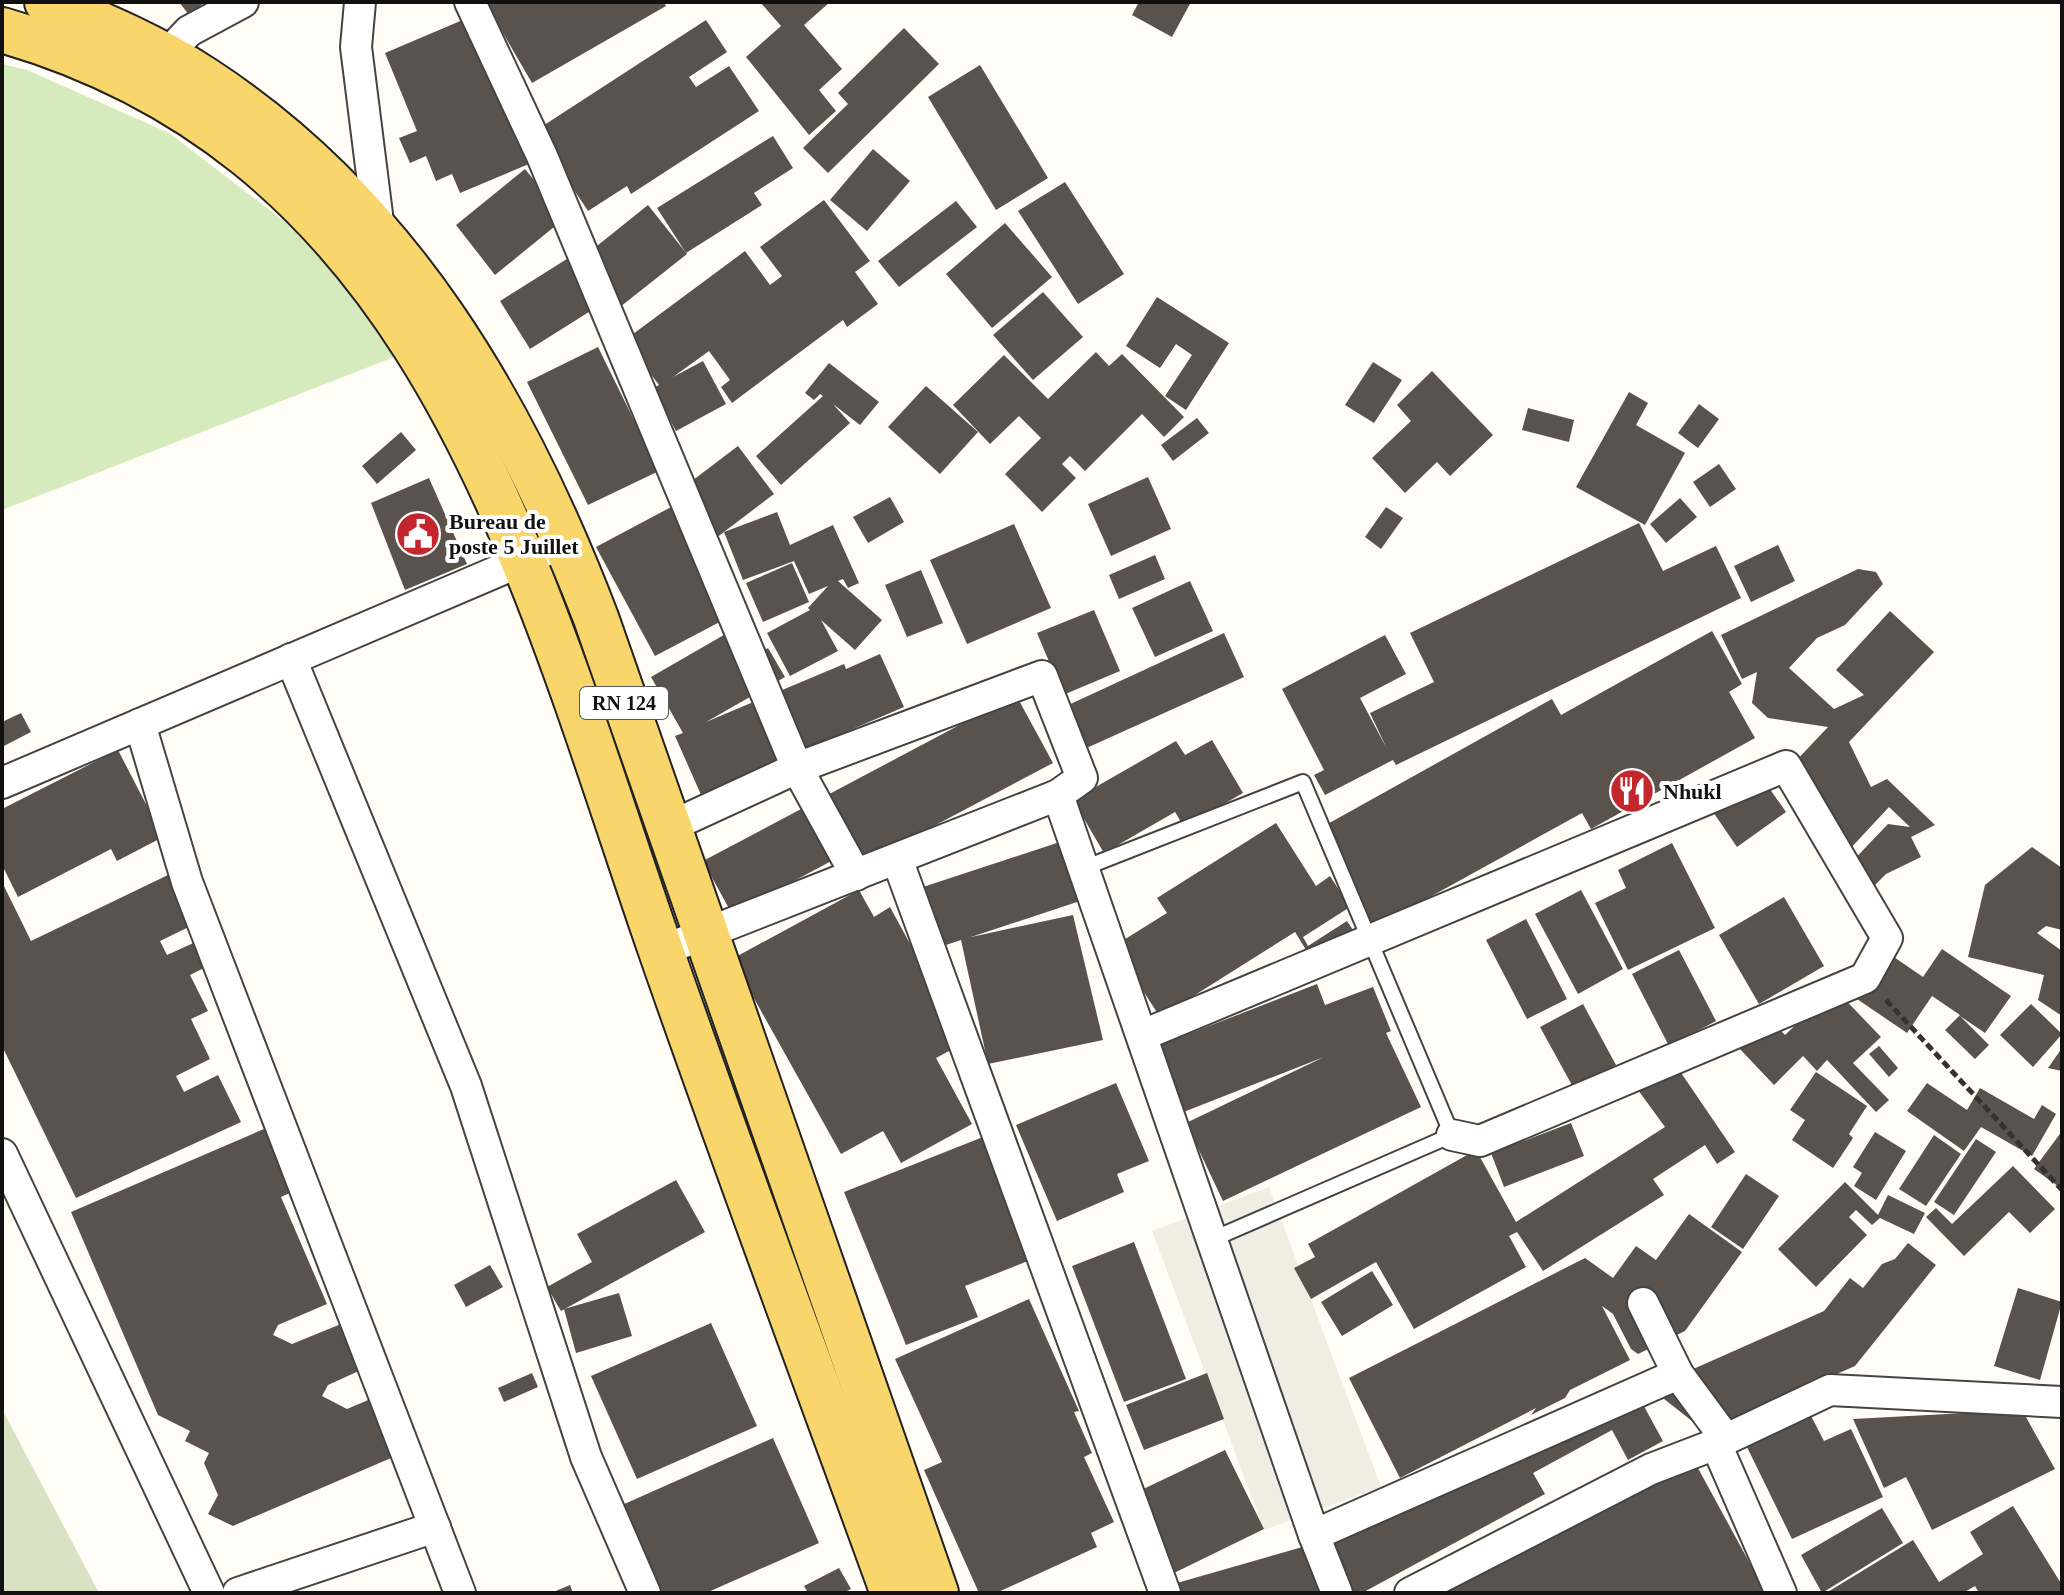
<svg xmlns="http://www.w3.org/2000/svg" width="2064" height="1595" font-family="Georgia,serif">
	<style>
		.green { fill: #d5ebbd }
		.cemetery { fill: #d9e3c4 }
		.plaza { fill: #f1ede2 }
		.building { fill: #5a524d }
		.lines { fill: none; stroke-linecap: round; stroke-linejoin: round }
		.lane-casing { stroke: #444; stroke-width: 18 }
		.street-casing { stroke: #444; stroke-width: 34 }
		.primary-casing { stroke: #222; stroke-width: 48 }
		.path { stroke: #333; stroke-width: 5; stroke-dasharray: 8 4; stroke-linecap: butt }
		.lane { stroke: #fff; stroke-width: 14 }
		.street { stroke: #fff; stroke-width: 30 }
		.primary { stroke: #f9d66b; stroke-width: 44 }
		.labels { text-anchor: middle; stroke-width: 8; stroke-linejoin: round; paint-order: stroke }
		.shield { fill: #fff; stroke: #585858; stroke-width: 2 }
		.shield-label { font-size: 20px; font-weight: bold; fill: #111 }
		.poi-label { font-size: 22px; font-weight: bold; fill: #111; stroke: #fff; text-anchor: start }
	</style>
	<rect width="100%" height="100%" fill="#fffdf5"/>
	<polygon class="green" points="2,64 27,70 169,133 317,246 407,352 2,510"/>
	<polygon class="cemetery" points="2,1409 99,1593 2,1593"/>
	<polygon class="plaza" points="1269,1187 1381,1487 1264,1530 1152,1231"/>
	<g class="building">
		<polygon points="179,2 205,2 189,15"/>
		<polygon points="485,2 664,2 666,6 532,83"/>
		<polygon points="760,2 830,2 804,25 842,69 819,90 836,111 809,135 746,57 781,26"/>
		<polygon points="1139,2 1191,2 1172,37 1132,15"/>
		<polygon points="465,19 536,161 460,193 452,174 436,181 426,156 410,163 399,138 417,131 385,53"/>
		<polygon points="706,20 727,52 689,77 696,87 729,66 759,111 631,194 627,186 588,211 535,131"/>
		<polygon points="904,28 939,64 828,173 803,148 848,104 838,93"/>
		<polygon points="980,65 1048,178 996,210 928,97"/>
		<polygon points="773,136 793,168 754,193 762,205 686,253 657,208"/>
		<polygon points="873,149 910,181 867,231 830,200"/>
		<polygon points="525,169 565,218 495,275 456,225"/>
		<polygon points="1065,182 1124,274 1078,304 1018,211"/>
		<polygon points="824,200 870,261 855,272 878,304 847,327 843,320 732,403 721,387 730,380 709,351 673,377 703,361 726,404 676,431 653,388 659,385 625,340 745,251 770,285 782,276 760,247"/>
		<polygon points="956,201 977,227 899,287 878,261"/>
		<polygon points="648,205 687,254 620,307 582,258"/>
		<polygon points="1005,223 1052,277 992,328 946,274"/>
		<polygon points="578,252 608,300 530,349 500,301"/>
		<polygon points="1043,292 1083,337 1033,380 993,335"/>
		<polygon points="1157,297 1229,343 1186,410 1165,396 1192,355 1176,344 1160,368 1126,346"/>
		<polygon points="598,347 659,471 588,505 527,382"/>
		<polygon points="1096,352 1109,366 1122,354 1184,417 1164,437 1142,414 1085,471 1070,456 1062,464 1076,478 1042,512 1005,474 1041,438 1019,416 990,444 953,405 1004,355 1048,399"/>
		<polygon points="1373,362 1402,380 1374,423 1345,405"/>
		<polygon points="829,363 879,402 860,425 833,404 850,423 781,485 756,456 823,396 820,394 814,400 805,393"/>
		<polygon points="1432,371 1493,435 1450,476 1437,462 1405,493 1372,458 1411,421 1397,405"/>
		<polygon points="926,386 978,432 940,474 888,427"/>
		<polygon points="1629,392 1648,403 1636,425 1685,453 1645,525 1576,487"/>
		<polygon points="1699,404 1719,419 1698,448 1678,433"/>
		<polygon points="1528,408 1574,420 1569,442 1522,430"/>
		<polygon points="1197,418 1209,433 1173,461 1161,445"/>
		<polygon points="401,432 416,450 377,484 362,466"/>
		<polygon points="738,446 774,494 712,541 676,493"/>
		<polygon points="1719,464 1736,489 1710,507 1693,482"/>
		<polygon points="1148,477 1171,529 1111,556 1088,504"/>
		<polygon points="429,478 467,564 405,590 371,503"/>
		<polygon points="890,497 904,522 868,543 853,517"/>
		<polygon points="1680,498 1697,517 1666,543 1650,524"/>
		<polygon points="673,506 733,615 655,656 596,547"/>
		<polygon points="1386,507 1403,518 1381,549 1365,537"/>
		<polygon points="777,512 790,545 833,525 859,583 848,588 843,579 838,581 882,620 855,650 821,620 838,651 790,676 767,633 810,610 808,608 828,586 809,594 794,561 743,580 724,532"/>
		<polygon points="1639,523 1663,571 1716,546 1741,598 1396,765 1393,760 1325,795 1314,775 1324,770 1282,689 1385,635 1406,674 1360,698 1387,749 1370,713 1434,682 1410,633"/>
		<polygon points="1014,524 1051,608 967,644 930,560"/>
		<polygon points="1778,545 1795,581 1751,602 1734,566"/>
		<polygon points="1155,555 1165,579 1119,599 1109,575"/>
		<polygon points="792,563 809,602 763,622 746,583"/>
		<polygon points="1858,569 1876,572 1883,584 1845,625 1817,638 1789,668 1834,709 1864,695 1836,670 1890,611 1934,652 1849,742 1871,787 1887,779 1935,825 1911,837 1921,857 1886,874 1869,891 1845,869 1888,824 1910,827 1889,807 1848,851 1775,783 1828,727 1768,718 1752,703 1757,672 1742,679 1721,635"/>
		<polygon points="921,570 943,623 907,637 885,585"/>
		<polygon points="1190,581 1213,631 1155,657 1132,608"/>
		<polygon points="1094,610 1120,671 1063,695 1037,633"/>
		<polygon points="736,628 753,657 768,648 785,677 706,722 844,664 846,669 880,654 904,707 848,731 857,752 702,797 675,736 683,733 651,677"/>
		<polygon points="1712,631 1742,684 1729,692 1755,738 1591,829 1582,813 1370,930 1315,831 1552,699 1561,715"/>
		<polygon points="1224,633 1244,677 1071,755 1051,713"/>
		<polygon points="1016,695 1053,763 845,873 837,858 732,914 703,861"/>
		<polygon points="21,713 31,732 2,747 2,722"/>
		<polygon points="1212,740 1243,793 1184,827 1175,812 1104,853 1073,800 1176,741 1185,755"/>
		<polygon points="118,750 163,837 117,861 111,849 18,897 2,865 2,809"/>
		<polygon points="1760,775 1786,812 1737,847 1711,809"/>
		<polygon points="1276,823 1316,886 1330,876 1350,907 1303,937 1308,946 1347,921 1357,936 1314,963 1295,932 1160,1017 1114,946 1167,913 1157,898"/>
		<polygon points="1066,840 1080,901 971,937 1073,915 1103,1040 988,1064 961,940 943,946 923,887"/>
		<polygon points="1672,843 1715,928 1628,970 1595,903 1626,888 1618,870"/>
		<polygon points="2032,847 2062,868 2062,930 2046,926 2037,933 2062,951 2062,1016 2038,1000 2044,975 1968,957 1985,885"/>
		<polygon points="168,875 193,925 160,941 167,955 200,940 212,964 190,975 208,1011 191,1019 210,1059 176,1076 184,1092 218,1075 241,1122 76,1198 2,1046 2,882 31,941"/>
		<polygon points="859,890 874,917 890,907 964,1043 936,1058 972,1124 901,1163 883,1131 841,1154 732,959"/>
		<polygon points="1581,890 1623,969 1578,994 1535,914"/>
		<polygon points="1784,897 1824,966 1759,1004 1719,935"/>
		<polygon points="1526,919 1567,999 1527,1019 1486,940"/>
		<polygon points="1942,949 2011,996 1985,1033 1960,1016 1989,1045 1975,1059 1945,1030 1960,1015 1932,996 1907,1033 1857,999 1888,953 1923,977"/>
		<polygon points="1679,950 1716,1021 1669,1046 1632,974"/>
		<polygon points="1317,984 1325,1005 1373,987 1391,1031 1386,1033 1421,1107 1223,1201 1186,1123 1324,1057 1181,1113 1155,1047"/>
		<polygon points="1834,988 1881,1037 1853,1063 1889,1100 1876,1112 1827,1060 1817,1071 1803,1056 1774,1085 1738,1047 1769,1018 1785,1035"/>
		<polygon points="1583,1004 1616,1065 1573,1087 1540,1027"/>
		<polygon points="2031,1004 2062,1034 2033,1067 2000,1035"/>
		<polygon points="1879,1046 1898,1068 1889,1077 1869,1054"/>
		<polygon points="2062,1048 2062,1071 2048,1068"/>
		<polygon points="1675,1064 1735,1152 1717,1164 1705,1145 1653,1179 1664,1195 1543,1271 1517,1232 1509,1236 1526,1267 1414,1329 1376,1262 1311,1299 1294,1268 1315,1257 1308,1244 1476,1150 1516,1222 1665,1127 1638,1090"/>
		<polygon points="1816,1072 1867,1106 1849,1134 1853,1138 1833,1168 1792,1140 1805,1120 1790,1110"/>
		<polygon points="1116,1083 1149,1161 1117,1174 1124,1192 1057,1221 1016,1125"/>
		<polygon points="1927,1083 1967,1110 1980,1088 2034,1119 2042,1105 2056,1114 2032,1156 1981,1127 1964,1151 1907,1111"/>
		<polygon points="285,1120 312,1183 281,1197 327,1304 278,1325 273,1335 292,1344 341,1324 361,1370 328,1385 322,1396 347,1409 373,1398 398,1455 233,1526 208,1514 218,1495 204,1463 209,1453 185,1441 190,1431 158,1415 71,1212"/>
		<polygon points="1571,1123 1584,1156 1504,1187 1491,1153"/>
		<polygon points="2062,1131 2062,1189 2034,1169"/>
		<polygon points="1875,1132 1906,1151 1876,1200 1854,1186 1862,1173 1853,1167"/>
		<polygon points="1934,1135 1961,1154 1926,1206 1899,1189"/>
		<polygon points="983,1137 1033,1259 965,1286 978,1317 906,1345 844,1192"/>
		<polygon points="1976,1139 1996,1152 1954,1215 1934,1202"/>
		<polygon points="2013,1166 2055,1209 2030,1233 2009,1212 1964,1256 1926,1217 1936,1208 1952,1224"/>
		<polygon points="1746,1174 1779,1196 1743,1249 1711,1227"/>
		<polygon points="676,1180 705,1232 561,1311 547,1287 592,1262 577,1234"/>
		<polygon points="1845,1182 1878,1215 1888,1195 1925,1213 1914,1234 1880,1218 1872,1225 1856,1210 1849,1217 1867,1235 1816,1287 1778,1249"/>
		<polygon points="1689,1214 1742,1252 1685,1331 1638,1354 1631,1349 1613,1314 1602,1306 1630,1360 1570,1390 1565,1398 1531,1415 1536,1408 1400,1478 1349,1378 1585,1258 1613,1278 1636,1246 1656,1260"/>
		<polygon points="1134,1242 1186,1379 1124,1402 1072,1266"/>
		<polygon points="1908,1243 1936,1265 1855,1366 1706,1432 1659,1395 1673,1378 1824,1311 1850,1278 1863,1288 1882,1264 1895,1259"/>
		<polygon points="490,1265 503,1287 466,1307 454,1285"/>
		<polygon points="1372,1271 1393,1305 1342,1336 1321,1302"/>
		<polygon points="2018,1288 2062,1302 2040,1380 1994,1366"/>
		<polygon points="619,1293 632,1336 576,1353 564,1309"/>
		<polygon points="1029,1299 1079,1411 1074,1412 1092,1453 1084,1457 1114,1522 1091,1533 1097,1547 996,1593 979,1593 924,1470 942,1462 895,1359"/>
		<polygon points="711,1323 757,1426 637,1479 591,1376"/>
		<polygon points="532,1373 538,1387 504,1402 498,1388"/>
		<polygon points="1207,1373 1224,1419 1144,1450 1126,1405"/>
		<polygon points="1629,1379 1663,1441 1628,1460 1612,1430 1533,1473 1545,1494 1362,1593 1344,1593 1319,1546"/>
		<polygon points="2022,1410 2055,1469 1932,1530 1906,1477 1884,1488 1853,1419"/>
		<polygon points="1811,1416 1824,1441 1851,1429 1883,1497 1792,1539 1746,1445"/>
		<polygon points="773,1438 819,1543 706,1593 661,1593 622,1505"/>
		<polygon points="1225,1450 1264,1529 1174,1573 1135,1493"/>
		<polygon points="1693,1459 1766,1593 1446,1593"/>
		<polygon points="2013,1506 2062,1585 2062,1593 1979,1593 1975,1586 1963,1593 1826,1593 1913,1540 1939,1582 1983,1554 1970,1532"/>
		<polygon points="1882,1508 1903,1543 1822,1593 1801,1555"/>
		<polygon points="1306,1546 1320,1593 1172,1593 1170,1585"/>
		<polygon points="839,1568 851,1589 843,1593 808,1593 804,1586"/>
		<polygon points="570,1585 573,1593 551,1593"/>
	</g>
	<g class="lines">
		<g class="lane-casing">
			<polyline id="lane" points="1084,868 1303,782 1452,1135 1213,1239"/>
		</g>
		<g class="street-casing">
			<g id="street">
				<polyline points="360,2 356,47 379,230"/>
				<polyline points="470,2 542,156 797,768 856,875"/>
				<polyline points="153,69 189,31 243,2"/>
				<polyline points="291,659 466,1086 586,1457 645,1593"/>
				<polyline points="140,724 187,882 460,1593"/>
				<polyline points="2,783 566,542"/>
				<polyline points="667,828 797,768 1042,676 1082,778 1058,795 1314,1535 1337,1593"/>
				<polyline points="897,859 1165,1593"/>
				<polyline points="661,951 1058,795"/>
				<polyline points="1143,1035 1786,766 1887,938 1865,978 1480,1141 1452,1135"/>
				<polyline points="2,1154 209,1593"/>
				<polyline points="1643,1303 1678,1374 1726,1439"/>
				<polyline points="1314,1535 1678,1374"/>
				<polyline points="238,1593 435,1527"/>
				<polyline points="1410,1593 1651,1469 1716,1444"/>
				<polyline points="1781,1593 1716,1444 1830,1390 2062,1402"/>
			</g>
		</g>
		<g class="primary-casing">
			<g id="primary">
				<path d="M47,2C101,24 155,47 204,79C399,206 515,406 596,618L936,1593"/>
				<path d="M2,30C434,154 531,576 660,948C735,1164 815,1378 893,1593"/>
			</g>
		</g>
		<polyline class="path" points="1886,1000 2062,1190"/>
		<use href="#lane" class="lane"/>
		<use href="#street" class="street"/>
		<use href="#primary" class="primary"/>
	</g>
	<defs>
		<g id="civic-disc" transform="scale(2.3)"><circle r="9.5" fill="#c4262e" stroke="#fff"/><path d="M-.6-6.5H3V-4.5H.6V-3L4-1V1h2V6H-6V1h2V-1L-.6-3ZM-1.2 2.5V6h2.4V2.5Z" fill="#fff"/></g>
		<g id="restaurant-disc" transform="scale(2.3)"><circle r="9.5" fill="#c4262e" stroke="#fff"/><path d="M-5-6h1v4h1v-4h1v4h1v-4h1v5L-1.5 .5V6h-2V.5L-5-1ZM5-6V6H3V1.5H1.5Q1.5-4 5-6Z" fill="#fff"/></g>
	</defs>
	<g fill-rule="evenodd">
		<use href="#civic-disc" x="418" y="534"/>
		<use href="#restaurant-disc" x="1632" y="791"/>
	</g>
	<g class="labels">
		<rect class="shield" x="580" y="687" width="88" height="32" rx="6"/>
		<g class="shield-label">
			<text x="624" y="710">RN 124</text>
		</g>
		<g class="poi-label">
			<text x="449" y="529">Bureau de<tspan x="449" dy="25">poste 5 Juillet</tspan></text>
			<text x="1663" y="799">Nhukl</text>
		</g>
	</g>
	<rect width="2064" height="1595" fill="none" stroke="#111111" stroke-width="8"/>
</svg>
